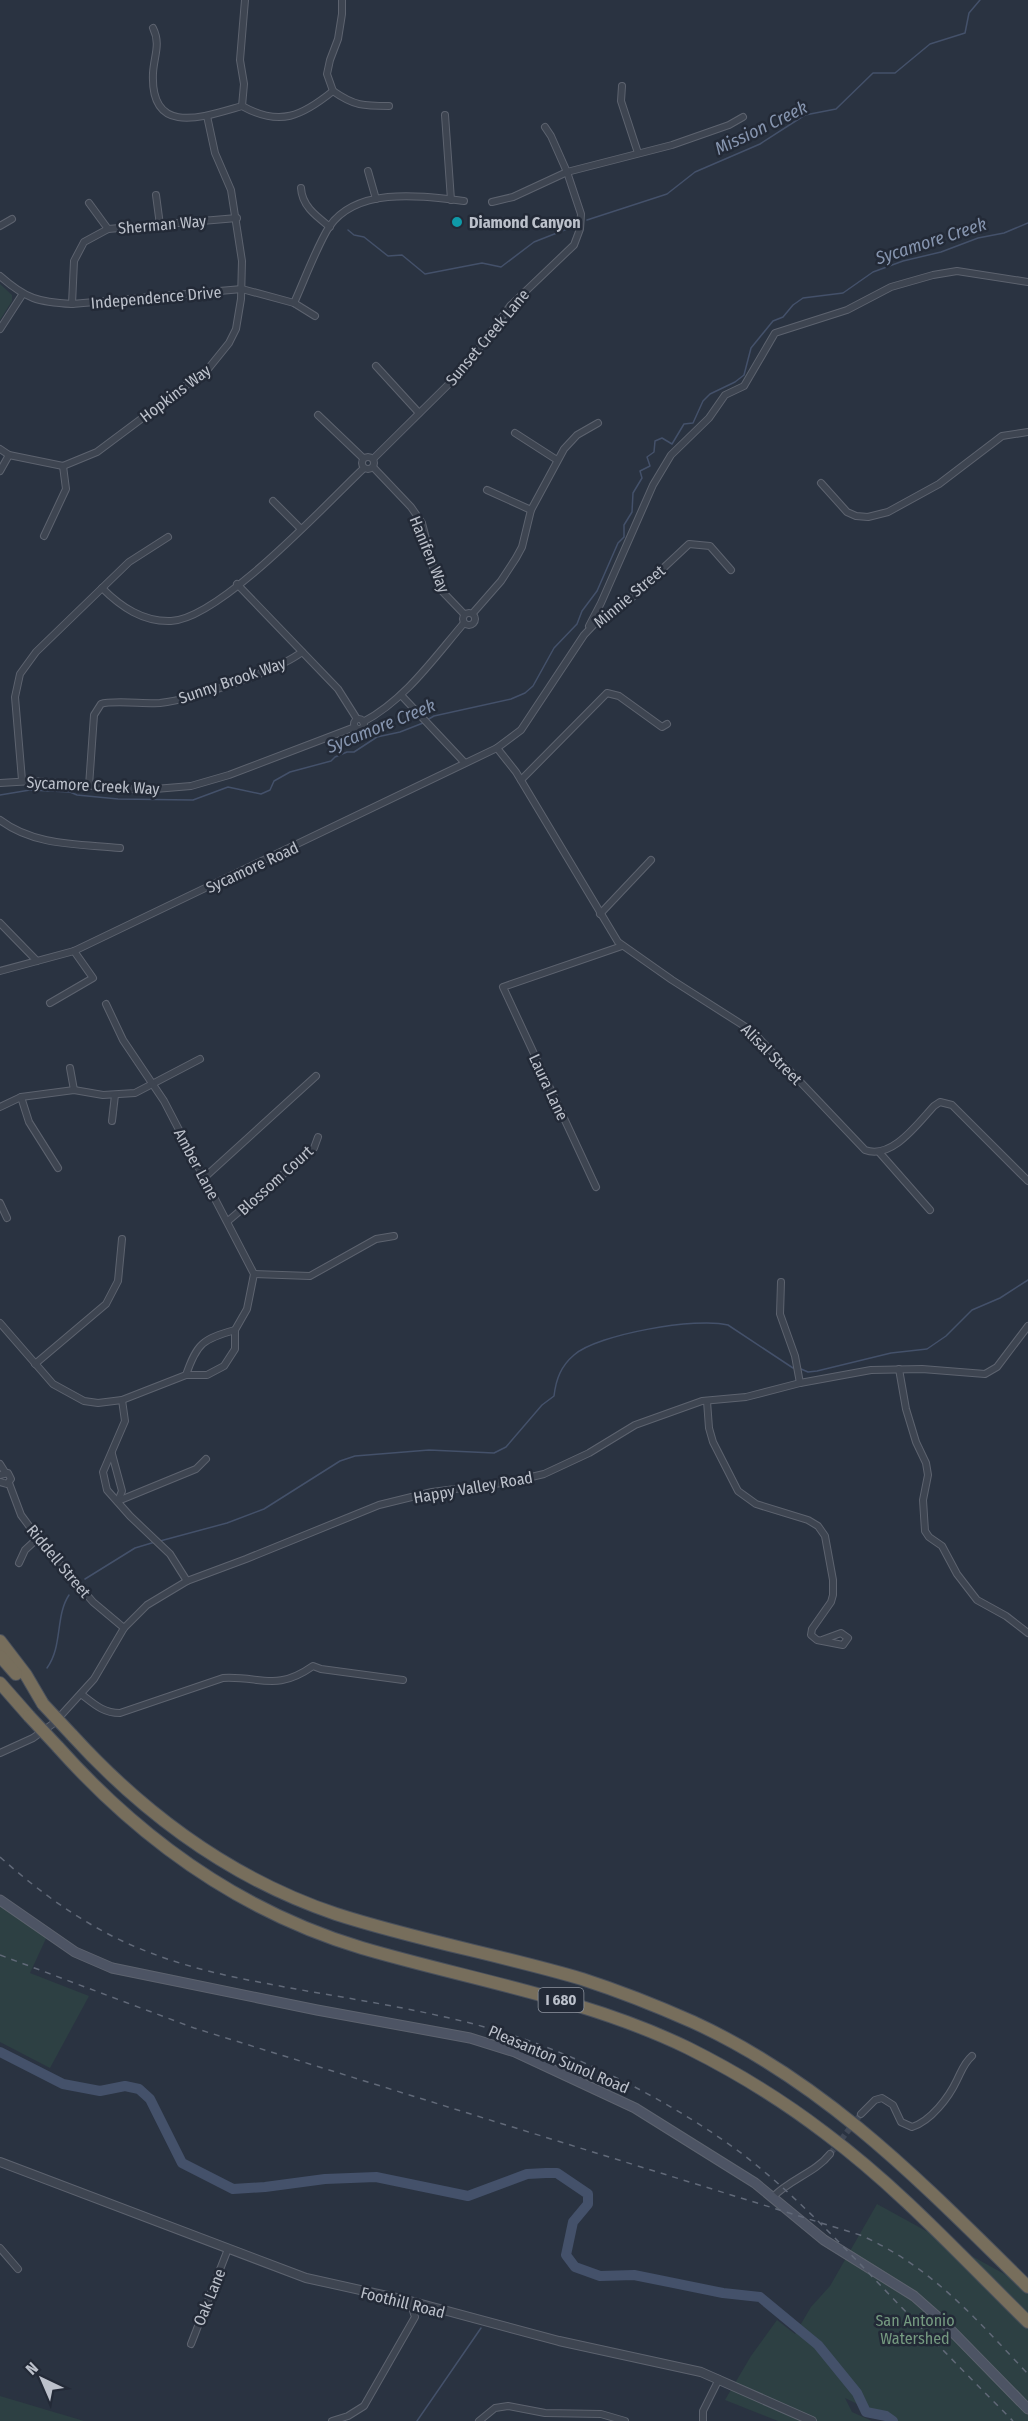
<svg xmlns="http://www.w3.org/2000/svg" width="1028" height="2421" font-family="'Fira Sans Condensed',sans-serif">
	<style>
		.green { fill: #2d4043 }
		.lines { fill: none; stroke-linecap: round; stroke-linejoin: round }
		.stream { stroke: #44516a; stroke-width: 1.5 }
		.river { stroke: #44516a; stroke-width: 10 }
		.minor-tunnel { stroke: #404856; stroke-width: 6; stroke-dasharray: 6 3; stroke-linecap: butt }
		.minor-casing { stroke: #5d636f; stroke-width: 8 }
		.tertiary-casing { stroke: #5d636f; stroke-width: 10 }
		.secondary-casing { stroke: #5d636f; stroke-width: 11 }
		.motorway-casing { stroke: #49505c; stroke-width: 14 }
		.minor { stroke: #3e4551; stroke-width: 6 }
		.tertiary { stroke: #3e4551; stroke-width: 8 }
		.secondary { stroke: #4d5464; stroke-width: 9 }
		.motorway { stroke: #776e5c; stroke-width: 12 }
		.rail { stroke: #616978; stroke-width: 1.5; stroke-dasharray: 6 6; stroke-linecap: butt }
		.motorway-bridge-casing { stroke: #49505c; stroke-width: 14; stroke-linecap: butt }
		.motorway-bridge { stroke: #776e5c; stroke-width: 12 }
		.culture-dot { fill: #0f9aa8; stroke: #232a37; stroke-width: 2 }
		.labels { text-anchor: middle; stroke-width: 5; stroke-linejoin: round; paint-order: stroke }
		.shield { fill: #232a37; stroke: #8e949f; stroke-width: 1.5 }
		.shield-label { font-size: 15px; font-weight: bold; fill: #bcc1cb }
		.poi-label { font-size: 16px; font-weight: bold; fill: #bcc1cb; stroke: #232a37; text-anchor: start }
		.street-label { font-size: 16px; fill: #bcc1cb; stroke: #232a37 }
		.park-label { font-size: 16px; fill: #759a80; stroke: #232a37 }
		.water-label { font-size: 18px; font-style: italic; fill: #8695af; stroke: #232a37 }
	</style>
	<rect width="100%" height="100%" fill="#2a3341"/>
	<g class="green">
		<polygon points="0,284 12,295 12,301 0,320"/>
		<polygon points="0,1897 49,1932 30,1973 89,1996 50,2068 0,2042"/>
		<polygon points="877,2204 1028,2287 1028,2421 892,2421 845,2398 852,2412 872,2421 778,2421 725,2400 751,2356 777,2320 795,2334 811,2307 830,2286"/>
		<polygon points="0,2396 84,2421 0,2421"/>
	</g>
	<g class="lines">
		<g class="stream">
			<polyline points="587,220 667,194 695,172 760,144 805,115 836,109 873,73 895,73 930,44 965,33 969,13 980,0"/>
			<polyline points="348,230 354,235 364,237 388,256 402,255 425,274 482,263 501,267 534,242 567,229"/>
			<polyline points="427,720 434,716 511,699 525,693 533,686 554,648 577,624 582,611 597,591 618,543 624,537 624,525 632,512 633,493 642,478 640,471 650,466 647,457 654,452 655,441 662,438 672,444 684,424 693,423 703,401 710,394 735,382 744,375 751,348 773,321 783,317 793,305 803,298 843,293 873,272 903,261 941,252 978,238 1004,233 1028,223"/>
			<polyline points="0,795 30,790 70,792 77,795 118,799 193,800 228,787 261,794 270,790 274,781 290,772 331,761 335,757 347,752 354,752 377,737 400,732 423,723"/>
			<polyline points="801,1369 808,1372 817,1371 891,1353 927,1349 946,1336 972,1310 1000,1298 1028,1280"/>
			<path d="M160,1541L227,1523L264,1509L340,1461L355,1456L429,1450L494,1453L506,1447L542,1405L554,1396C556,1379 561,1366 574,1355C598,1334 697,1317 728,1325L793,1368"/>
			<polyline points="85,1579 135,1548 155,1542"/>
			<path d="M47,1668C63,1646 55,1616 69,1595"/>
			<polyline points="417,2421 481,2328"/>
		</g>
		<polyline class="river" points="0,2052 63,2084 100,2091 125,2086 139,2089 150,2099 182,2163 233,2189 265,2187 325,2179 376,2177 468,2196 527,2174 546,2173 557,2173 588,2194 588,2204 573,2222 566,2255 575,2267 600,2276 634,2275 723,2293 760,2297 818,2345 857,2393 866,2412 886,2416 893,2421"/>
		<polyline class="minor-tunnel" points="830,2154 861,2114"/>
		<g class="minor-casing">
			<g id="minor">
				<path d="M153,28C161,44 154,56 153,73C150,137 203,117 242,106C280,127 302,116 333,91C354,106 364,106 389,106"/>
				<polyline points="622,86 621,101 638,153"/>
				<polyline points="333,91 327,74 330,60 338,39 342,14 342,0"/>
				<polyline points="242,106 244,84 240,60 245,0"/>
				<polyline points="445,115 451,200"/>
				<polyline points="368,171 376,199"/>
				<path d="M301,188C302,206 316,216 330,227"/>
				<polyline points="156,195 160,225"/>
				<polyline points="492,202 513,197 567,172 672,145 729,125 743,117"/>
				<polyline points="89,203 108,229"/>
				<polyline points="0,226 12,219"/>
				<path d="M0,276C26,299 38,302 72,304L242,289L294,303L315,316"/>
				<path d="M294,303C304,281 317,246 329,227C357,186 422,196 464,201"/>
				<polyline points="72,304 74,261 84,242 108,229 237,218"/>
				<polyline points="0,329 22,295"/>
				<polyline points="376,366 419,413"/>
				<polyline points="318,415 363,458"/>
				<polyline points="515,433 557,460"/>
				<polyline points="0,449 9,455 63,466 97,452 208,369 229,343 236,329 241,299 242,261 231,190 215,153 207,116"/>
				<circle cx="368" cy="463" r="6"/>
				<polyline points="373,459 464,369 510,306 574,245 580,229 581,214 567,172 551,136 545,127"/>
				<polyline points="373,467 411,507 422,523 434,571 441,590 464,614"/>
				<polyline points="0,471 9,455"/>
				<polyline points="821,483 847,512 856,516 868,517 888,512 939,484 1002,436 1028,432"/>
				<polyline points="487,490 531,510"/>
				<polyline points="273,501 301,529"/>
				<polyline points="44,536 66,489 63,466"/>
				<polyline points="237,584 338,689 357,719"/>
				<path d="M102,588C121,607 143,622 171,621C220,619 326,504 364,468"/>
				<circle cx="469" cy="619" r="6"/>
				<polyline points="473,613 501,581 516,558 522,547 531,510 564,449 577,435 598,423"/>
				<polyline points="589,626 601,603 653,485 671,455 709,418 725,395 744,386 775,333 847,310 891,287 933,275 957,271 1028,282"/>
				<polyline points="401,695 464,762"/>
				<circle cx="359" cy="724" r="5"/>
				<path d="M363,722C405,700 434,658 464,623"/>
				<path d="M497,748L516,772L618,942L672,980L752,1031L865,1150C892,1160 918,1123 934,1106L940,1102L952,1105L1028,1181"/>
				<polyline points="22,780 15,697 20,674 36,652 129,562 168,537"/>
				<polyline points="521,780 607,693 619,696 662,727 667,724"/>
				<polyline points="0,783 33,781 143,790 191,786 229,775 355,727"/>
				<path d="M89,786L94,715L101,704C111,700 145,704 160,703C194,699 275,672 302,652"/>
				<path d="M0,820C34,846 79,844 120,848"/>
				<polyline points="600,914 651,860"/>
				<polyline points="0,923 37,961"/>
				<polyline points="0,971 74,951 497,748 521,730 584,635 602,616 626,603 689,544 710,546 731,570"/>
				<polyline points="50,1003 93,978 74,951"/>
				<polyline points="70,1068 74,1090"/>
				<polyline points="21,1097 29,1122 58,1168"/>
				<polyline points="0,1107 21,1097 74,1090 103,1095 135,1093 200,1059"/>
				<polyline points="112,1121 115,1095"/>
				<polyline points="879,1152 930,1210"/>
				<polyline points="205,1177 316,1076"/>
				<polyline points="596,1187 503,987 622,946"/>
				<polyline points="0,1203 7,1218"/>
				<polyline points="228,1221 314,1148 318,1137"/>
				<polyline points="254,1274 310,1276 376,1239 394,1236"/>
				<polyline points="781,1282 780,1314 795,1356 800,1383"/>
				<polyline points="0,1323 53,1384 84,1401 98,1403 122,1400 186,1375 207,1375 224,1366 235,1349 235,1330 247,1309 254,1274 164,1101 123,1040 106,1004"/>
				<polyline points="35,1364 106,1304 118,1281 122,1239"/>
				<polyline points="899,1369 906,1409 916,1442 926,1463 928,1475 923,1500 925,1531 929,1537 942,1546 957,1574 977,1600 1006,1616 1028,1633"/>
				<path d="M186,1375C197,1343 203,1339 235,1330"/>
				<polyline points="122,1400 125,1421 103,1472 107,1490 130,1516 170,1554 187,1581"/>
				<polyline points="707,1401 709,1428 713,1442 738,1491 756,1504 808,1520 818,1526 825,1536 833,1580 833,1595 831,1602 812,1629 811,1635 817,1640 843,1645 848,1638 841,1633 822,1640"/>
				<polyline points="112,1454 122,1491 118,1501"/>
				<polyline points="0,1464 5,1472"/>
				<polyline points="0,1475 8,1473 11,1479 7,1484 0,1482"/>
				<polyline points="9,1483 21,1515 38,1538 93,1602 124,1628"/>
				<polyline points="118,1501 196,1469 206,1459"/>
				<polyline points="19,1563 25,1550 38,1538"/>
				<path d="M81,1694C94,1704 103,1713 120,1713L223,1678C262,1676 276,1692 313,1666L321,1669L403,1680"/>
				<polyline points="0,1753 33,1738 54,1723 94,1679 124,1628 147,1605 187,1581 246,1559 379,1505 432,1492 510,1482 544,1474 589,1453 635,1425 702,1401 746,1397 800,1383 871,1370 922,1369 985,1374 997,1367 1028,1326"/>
				<path d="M861,2114L875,2100L882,2098L893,2105L901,2122L912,2127C931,2121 949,2097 957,2080C962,2070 964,2063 972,2056"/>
				<path d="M773,2197C790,2179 815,2173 830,2154"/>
				<polyline points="0,2248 18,2269"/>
				<polyline points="191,2344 228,2249"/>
				<polyline points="332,2421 348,2416 364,2406 415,2317 410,2301"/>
				<polyline points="479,2421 495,2408 508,2406 545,2413 601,2414 625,2421"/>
				<polyline points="703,2421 703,2411 719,2379"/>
			</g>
		</g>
		<g class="tertiary-casing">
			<polyline id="tertiary" points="0,2162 306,2278 410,2301 559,2341 701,2372 812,2421"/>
		</g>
		<g class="secondary-casing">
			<polyline id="secondary" points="0,1900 75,1952 112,1968 317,2010 470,2038 515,2052 635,2108 755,2183 824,2240 914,2296 940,2319 1028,2409"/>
		</g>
		<g class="motorway-casing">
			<g id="motorway">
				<polyline points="0,1641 26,1675 43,1704"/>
				<polyline points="0,1656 16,1674"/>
				<polyline points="0,1683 29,1716"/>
				<path d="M72,1735C145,1815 232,1879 336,1914C416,1940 501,1955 582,1979C619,1991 657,2006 693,2022C828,2084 924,2185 1028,2287"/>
				<path d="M58,1747C141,1840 242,1912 362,1948C471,1980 585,1998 688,2048C736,2072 782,2100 825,2133C899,2188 962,2257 1028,2322"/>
			</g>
		</g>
		<use href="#minor" class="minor"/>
		<use href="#tertiary" class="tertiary"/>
		<use href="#secondary" class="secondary"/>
		<use href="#motorway" class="motorway"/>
		<g class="rail">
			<path d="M0,1857C45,1897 94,1932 151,1953C197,1971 247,1980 296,1989C380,2004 465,2016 546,2047C616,2074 685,2111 745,2156C795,2195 839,2242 883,2288C926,2333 969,2377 1013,2421"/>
			<path d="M0,1955L194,2028L860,2235C931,2266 976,2319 1028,2374"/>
		</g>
		<g class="motorway-bridge-casing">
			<g id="motorway-bridge">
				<polyline points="43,1704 72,1735"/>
				<polyline points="29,1716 58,1747"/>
			</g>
		</g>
		<use href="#motorway-bridge" class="motorway-bridge"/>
	</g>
	<circle class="culture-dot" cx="457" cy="222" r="6"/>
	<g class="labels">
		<rect class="shield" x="538.5" y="1988" width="45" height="24" rx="4.5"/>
		<g class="shield-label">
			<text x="561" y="2005">I 680</text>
		</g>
		<g class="poi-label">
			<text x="469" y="228">Diamond Canyon</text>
		</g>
		<g class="street-label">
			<text transform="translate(162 224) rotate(-5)" y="6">Sherman Way</text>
			<text transform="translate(156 297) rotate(-5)" y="6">Independence Drive</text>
			<text transform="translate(487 337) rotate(-50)" y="6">Sunset Creek Lane</text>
			<text transform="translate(175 393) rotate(-37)" y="6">Hopkins Way</text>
			<text transform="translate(430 554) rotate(68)" y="6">Hanifen Way</text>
			<text transform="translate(629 596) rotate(-40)" y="6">Minnie Street</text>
			<text transform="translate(232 680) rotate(-19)" y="6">Sunny Brook Way</text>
			<text transform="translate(93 785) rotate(3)" y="6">Sycamore Creek Way</text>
			<text transform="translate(252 867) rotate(-25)" y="6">Sycamore Road</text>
			<text transform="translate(772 1054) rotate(45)" y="6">Alisal Street</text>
			<text transform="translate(549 1087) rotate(65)" y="6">Laura Lane</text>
			<text transform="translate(197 1164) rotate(62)" y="6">Amber Lane</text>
			<text transform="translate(275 1180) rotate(-42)" y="6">Blossom Court</text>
			<text transform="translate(473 1487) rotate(-10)" y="6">Happy Valley Road</text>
			<text transform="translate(59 1561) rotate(50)" y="6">Riddell Street</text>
			<text transform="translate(559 2059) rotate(23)" y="6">Pleasanton Sunol Road</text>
			<text transform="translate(209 2297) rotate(-68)" y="6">Oak Lane</text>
			<text transform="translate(403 2302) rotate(14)" y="6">Foothill Road</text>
		</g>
		<g class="park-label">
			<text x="915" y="2326">San Antonio<tspan x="915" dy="18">Watershed</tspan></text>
		</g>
		<g class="water-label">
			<text transform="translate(761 128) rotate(-26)" y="6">Mission Creek</text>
			<text transform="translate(931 241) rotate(-18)" y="6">Sycamore Creek</text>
			<text transform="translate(381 726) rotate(-22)" y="6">Sycamore Creek</text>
		</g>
	</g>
	<g transform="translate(42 2379) rotate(316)" stroke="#232a37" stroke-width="4.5" paint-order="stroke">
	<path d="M0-4.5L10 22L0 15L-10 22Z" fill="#bcc1cb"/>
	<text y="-9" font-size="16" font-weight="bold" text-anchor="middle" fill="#bcc1cb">N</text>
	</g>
</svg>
